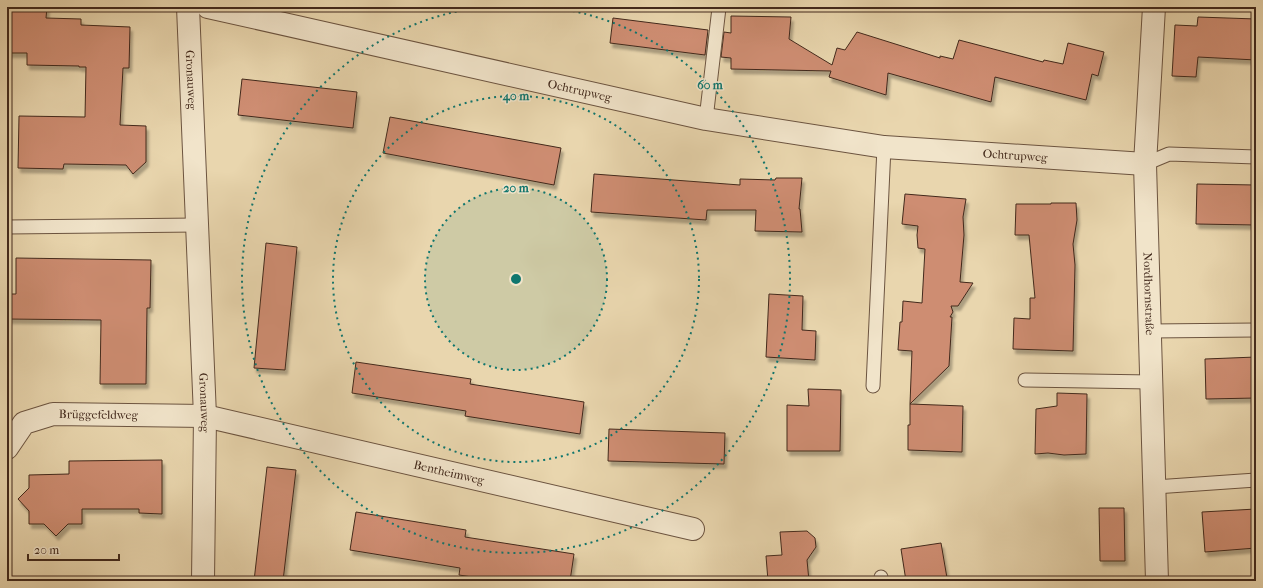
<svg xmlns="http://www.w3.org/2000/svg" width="1263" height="588" font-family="'IM FELL French Canon',serif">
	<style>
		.building { fill: #ce8d72; stroke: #42291c; filter: url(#shadow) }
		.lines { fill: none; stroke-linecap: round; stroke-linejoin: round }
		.lane-casing { stroke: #6c5440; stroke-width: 15 }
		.street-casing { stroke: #6c5440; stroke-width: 24 }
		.lane { stroke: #f1e4ca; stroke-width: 13 }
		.street { stroke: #f1e4ca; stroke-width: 22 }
		.ring { fill: none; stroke: #0f766e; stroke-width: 2; stroke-dasharray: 2 4 }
		.labels { text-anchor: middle; stroke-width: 3; stroke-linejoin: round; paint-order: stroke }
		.street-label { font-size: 12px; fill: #42291c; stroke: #f1e4ca }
		.centre { fill: #0f766e; stroke: #f1e4ca; stroke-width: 2 }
		.ring-label { font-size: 12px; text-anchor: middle; font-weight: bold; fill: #0f766e; stroke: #f1e4ca; stroke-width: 3; stroke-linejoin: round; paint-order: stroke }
	</style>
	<defs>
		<filter id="shadow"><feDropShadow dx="2.5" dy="4.5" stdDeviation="1" flood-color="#0004"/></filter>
	</defs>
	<rect width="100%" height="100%" fill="#e9d6ae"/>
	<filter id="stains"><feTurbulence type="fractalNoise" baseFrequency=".005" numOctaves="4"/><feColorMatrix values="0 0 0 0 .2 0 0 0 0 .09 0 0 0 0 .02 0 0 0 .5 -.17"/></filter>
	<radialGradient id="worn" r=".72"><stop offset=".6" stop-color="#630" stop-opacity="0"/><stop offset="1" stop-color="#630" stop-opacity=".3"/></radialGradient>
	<g class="building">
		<polygon points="7,7 47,7 46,18 81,19 81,25 130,27 129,68 123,68 120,125 146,126 146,162 133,174 126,165 64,164 63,169 18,168 19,116 85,117 86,67 79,67 79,66 27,65 27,53 8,53 8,50 7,50"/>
		<polygon points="731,16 791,17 789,39 832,65 837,48 845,50 857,32 940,58 940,56 953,59 959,40 1043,62 1044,60 1063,64 1068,43 1104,52 1098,76 1092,74 1086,100 995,77 991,102 888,73 886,95 829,77 831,71 731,69 731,58 721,57 724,32 731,33"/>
		<polygon points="1198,17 1256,19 1256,60 1198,57 1196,77 1172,76 1175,25 1197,26"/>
		<polygon points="613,18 708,30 705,55 610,43"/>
		<polygon points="242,79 357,92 353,128 238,115"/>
		<polygon points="390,117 561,148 554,185 383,153"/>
		<polygon points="594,174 740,185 740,179 775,180 776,178 802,178 799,209 800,209 802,232 755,231 756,210 707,210 706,220 591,212"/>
		<polygon points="1197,184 1256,185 1256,225 1196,224"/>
		<polygon points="905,194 966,199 963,217 964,235 960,282 973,283 958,306 951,306 953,312 950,317 952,317 949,366 910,404 912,351 898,350 900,322 902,322 903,301 922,303 925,249 918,248 917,235 918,226 902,224"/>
		<polygon points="1051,203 1076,203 1077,220 1073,244 1075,265 1073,351 1013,349 1014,318 1030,319 1030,298 1035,298 1029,235 1015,235 1016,204 1051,204"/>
		<polygon points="266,243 297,247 285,370 254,368"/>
		<polygon points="16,258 151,260 150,308 147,308 146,384 100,384 101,320 7,319 7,294 16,294"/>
		<polygon points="769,294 803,296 802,330 816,331 815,360 766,357"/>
		<polygon points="1256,357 1256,398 1206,399 1205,359"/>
		<polygon points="356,362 471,379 470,384 584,402 580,434 465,416 466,411 352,393"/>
		<polygon points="808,389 841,390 840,451 787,451 787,405 809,406"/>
		<polygon points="1057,393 1087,394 1086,454 1064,455 1048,453 1035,454 1036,409 1057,406"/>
		<polygon points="910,404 963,406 962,452 908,450 908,425 910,425"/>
		<polygon points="609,429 725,433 724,464 608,461"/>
		<polygon points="162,460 162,514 139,513 139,509 82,509 82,524 68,524 56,536 44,524 29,524 29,511 18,499 29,488 29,475 69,474 69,461"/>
		<polygon points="267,467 296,470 283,581 254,581"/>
		<polygon points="1099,508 1124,508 1125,561 1100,561"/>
		<polygon points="1256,509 1256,548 1205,552 1202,512"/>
		<polygon points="356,512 466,530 465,537 574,554 570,581 498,581 459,575 460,568 350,550"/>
		<polygon points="807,531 815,538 816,547 807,560 809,581 768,581 766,556 782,555 780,532"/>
		<polygon points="941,543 947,578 929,581 906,581 901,549"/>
	</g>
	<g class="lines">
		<g class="lane-casing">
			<g id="lane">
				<polyline points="706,119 719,8"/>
				<polyline points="1145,164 1169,154 1256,157"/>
				<polyline points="7,227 197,225"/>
				<polyline points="1150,331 1256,330"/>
				<polyline points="1025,380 1151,382"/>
				<polyline points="873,386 884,147"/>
				<polyline points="1155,487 1256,480"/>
				<polyline points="881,577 881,581"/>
			</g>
		</g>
		<g class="street-casing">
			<g id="street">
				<path id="s1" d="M188,7L205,416L203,581"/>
				<path id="s2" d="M208,7L706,119L884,147L1145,164"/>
				<path id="s3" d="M1154,7L1145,164L1157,581"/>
				<path id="s4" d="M7,448L24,423L53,414L205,416L693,529"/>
			</g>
		</g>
		<use href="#lane" class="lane"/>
		<use href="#street" class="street"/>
	</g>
	<circle cx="516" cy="279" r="91" fill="#0f766e" fill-opacity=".12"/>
	<g class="ring">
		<circle cx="516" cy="279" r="91"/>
		<circle cx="516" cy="279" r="183"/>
		<path d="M549 7A274 274 0 1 1 483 7"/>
	</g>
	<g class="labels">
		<g class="street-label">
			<text dy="4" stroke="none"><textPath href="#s1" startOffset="73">Gronauweg</textPath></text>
			<text dy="4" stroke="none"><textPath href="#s2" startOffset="381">Ochtrupweg</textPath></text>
			<text dy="4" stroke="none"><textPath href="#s2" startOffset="822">Ochtrupweg</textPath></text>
			<text dy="4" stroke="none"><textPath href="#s3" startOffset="287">Nordhornstraße</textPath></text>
			<text dy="4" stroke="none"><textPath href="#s1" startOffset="396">Gronauweg</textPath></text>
			<text dy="4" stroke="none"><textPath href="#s4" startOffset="106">Brüggefeldweg</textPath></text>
			<text dy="4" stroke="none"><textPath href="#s4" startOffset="463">Bentheimweg</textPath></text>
		</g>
	</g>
	<circle cx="516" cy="279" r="6" class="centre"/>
	<g class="ring-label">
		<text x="710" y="89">60 m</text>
		<text x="516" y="100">40 m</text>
		<text x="516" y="192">20 m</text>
	</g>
	<rect width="1263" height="588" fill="none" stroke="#e9d6ae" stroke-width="24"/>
	<rect x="8" y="8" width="1247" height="572" fill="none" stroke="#42291c" stroke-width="2"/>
	<rect x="12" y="12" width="1239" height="564" fill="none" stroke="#42291c"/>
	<path d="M28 554v6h91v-6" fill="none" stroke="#42291c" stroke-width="2"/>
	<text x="34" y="554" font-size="12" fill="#42291c" stroke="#f1e4ca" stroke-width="3" paint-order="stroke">20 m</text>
	<rect width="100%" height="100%" filter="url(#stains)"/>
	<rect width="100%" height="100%" fill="url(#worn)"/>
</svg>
